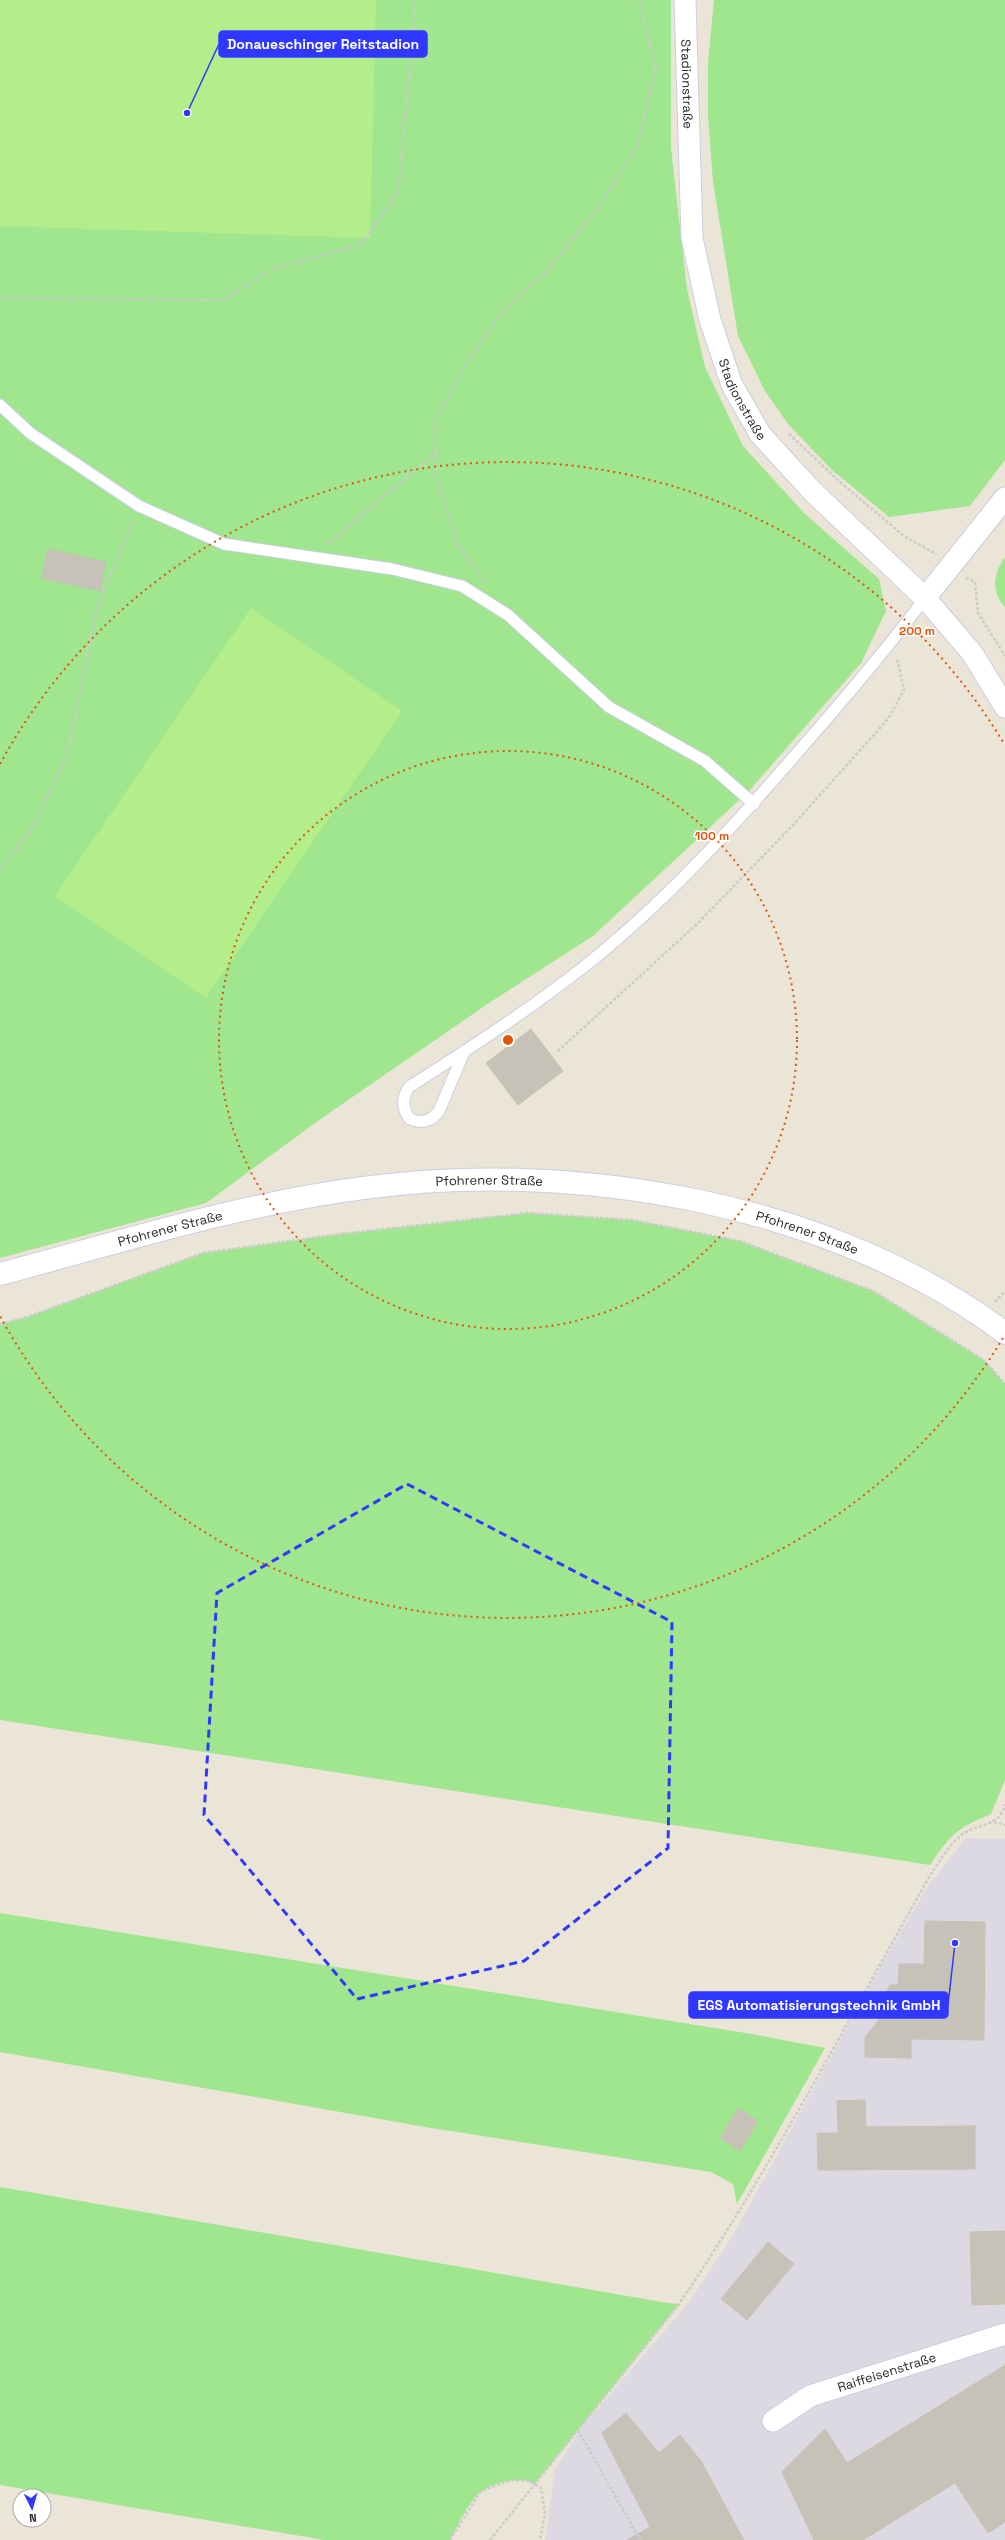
<svg xmlns="http://www.w3.org/2000/svg" width="1005" height="2540" font-family="'Space Grotesk',sans-serif">
	<style>
		.industrial { fill: #ddd9e2 }
		.green { fill: #9fe68f }
		.pitch { fill: #b4ee8a }
		.building { fill: #c6c2b7; stroke: #c6c2b1 }
		.lines { fill: none; stroke-linecap: round; stroke-linejoin: round }
		.lane-casing { stroke: #cccde2; stroke-width: 13 }
		.street-casing { stroke: #cccde2; stroke-width: 23 }
		.secondary-casing { stroke: #cccde2; stroke-width: 24 }
		.path { stroke: #cbcbcb; stroke-width: 2.5; stroke-dasharray: 3 2; stroke-linecap: butt }
		.lane { stroke: #fff; stroke-width: 11 }
		.street { stroke: #fff; stroke-width: 21 }
		.secondary { stroke: #fff; stroke-width: 22 }
		.marked { fill: none; stroke: #3037ff; stroke-width: 3; stroke-dasharray: 8 5; stroke-linejoin: round }
		.ring { fill: none; stroke: #de560d; stroke-width: 2; stroke-dasharray: 2 4 }
		.labels { text-anchor: middle; stroke-width: 3; stroke-linejoin: round; paint-order: stroke }
		.street-label { font-size: 13px; fill: #272727; stroke: #fff }
		.centre { fill: #de560d; stroke: #fff; stroke-width: 2 }
		.ring-label { font-size: 12px; text-anchor: middle; font-weight: bold; fill: #de560d; stroke: #fff; stroke-width: 3; stroke-linejoin: round; paint-order: stroke }
		.leader { fill: none; stroke: #3037ff; stroke-width: 1.5 }
		.callout-dot { fill: #3037ff; stroke: #fff; stroke-width: 1.5 }
		.callout { fill: #3037ff; stroke: #3037ff; stroke-width: 1.5 }
		.callout-label { font-size: 14px; text-anchor: middle; font-weight: bold; fill: #fff }
	</style>
	<rect width="100%" height="100%" fill="#ebe5d7"/>
	<polygon class="industrial" points="966,1838 1005,1839 1005,2540 545,2540 555,2469 582,2427 689,2302 732,2237 884,1960 928,1886"/>
	<g class="green">
		<polygon points="0,0 671,0 671,148 687,289 705,367 743,446 805,514 879,579 886,611 861,663 749,791 593,936 489,1003 322,1118 206,1203 0,1258"/>
		<polygon points="714,0 1005,0 1005,460 970,506 889,517 832,470 788,424 765,391 738,336 713,182 708,117 708,62"/>
		<path d="M1005,557V607C990,592 994,572 1005,557Z"/>
		<path d="M528,1213L632,1220L740,1241L873,1291L984,1360L1005,1384V1780L991,1814C958,1827 949,1836 930,1865L0,1720V1324L27,1317L203,1253L340,1234Z"/>
		<polygon points="0,1913 752,2034 825,2048 737,2204 733,2184 711,2172 425,2127 0,2052"/>
		<path d="M0,2187L662,2302L679,2304L535,2484C520,2476 496,2482 482,2491C470,2499 457,2527 450,2540H324L0,2485Z"/>
	</g>
	<g class="pitch">
		<polygon points="0,0 376,0 370,238 0,226"/>
		<polygon points="251,608 402,711 206,998 55,896"/>
	</g>
	<g class="building">
		<polygon points="48,549 106,562 100,591 41,578"/>
		<polygon points="531,1029 563,1071 518,1105 486,1063"/>
		<polygon points="925,1921 985,1922 984,2040 911,2039 911,2058 865,2057 865,2037 882,2016 882,1998 890,1985 898,1985 899,1964 924,1964"/>
		<polygon points="865,2100 866,2127 975,2126 975,2169 818,2170 817,2133 838,2133 837,2101"/>
		<polygon points="738,2108 758,2121 740,2151 720,2138"/>
		<polygon points="1005,2231 1005,2304 972,2305 970,2232"/>
		<polygon points="768,2242 794,2264 747,2320 721,2299"/>
		<polygon points="1005,2365 1005,2522 988,2533 955,2483 863,2540 814,2540 782,2472 825,2429 847,2463"/>
		<polygon points="626,2413 659,2453 680,2435 701,2461 744,2540 627,2540 650,2527 602,2433"/>
	</g>
	<g class="lines">
		<g class="lane-casing">
			<g id="lane">
				<polyline points="0,405 30,433 139,506 224,544 392,569 462,586 508,615 609,707 705,761 754,804"/>
				<path d="M464,1052L439,1111C432,1121 421,1124 410,1119C402,1109 402,1098 409,1087C467,1050 526,1012 581,969C664,904 735,825 804,745C846,697 887,649 925,598"/>
			</g>
		</g>
		<g class="street-casing">
			<g id="street">
				<path id="s1" d="M685,0L692,238L710,320L732,385L760,434L813,492L925,598L972,653L1005,707"/>
				<polyline points="925,598 1005,498"/>
				<path id="s2" d="M773,2421L810,2396L1005,2334"/>
			</g>
		</g>
		<g class="secondary-casing">
			<g id="secondary">
				<path id="s3" d="M0,1274C120,1242 240,1204 363,1188C575,1159 832,1203 1005,1333"/>
			</g>
		</g>
		<g class="path">
			<polyline points="0,298 223,300 275,268 360,245 398,193 415,15 413,0"/>
			<polyline points="789,434 840,482 904,536 936,554"/>
			<polyline points="328,544 435,453"/>
			<polyline points="966,578 975,582 978,613 1005,656"/>
			<polyline points="483,580 457,543 436,476 435,423 462,371 498,316 548,270 598,208 638,144 656,68 639,0"/>
			<polyline points="0,870 35,824 68,752 97,607 133,520"/>
			<polyline points="558,1051 697,924 794,824 888,719 904,690 897,658"/>
			<polyline points="995,1302 1005,1291"/>
			<polyline points="0,1324 27,1317 203,1253 340,1234 528,1213 632,1220 740,1241 873,1291 984,1360 1005,1384"/>
			<polyline points="994,1822 1005,1825"/>
			<polyline points="578,2430 640,2540"/>
			<polyline points="450,2540 481,2491 512,2480 529,2481 541,2488 545,2513 540,2540"/>
			<path d="M490,2540L679,2304C773,2166 849,2017 932,1872C940,1861 948,1847 958,1838C974,1822 1000,1829 1005,1804"/>
		</g>
		<use href="#lane" class="lane"/>
		<use href="#street" class="street"/>
		<use href="#secondary" class="secondary"/>
	</g>
	<path class="marked" d="M407,1484L672,1622L668,1848L524,1961L357,1999L204,1815L217,1593Z"/>
	<g class="ring">
		<circle cx="508" cy="1040" r="289"/>
		<path d="M1003 1338A578 578 0 0 1 0 1316M0 764A578 578 0 0 1 1003 742"/>
	</g>
	<g class="labels">
		<g class="street-label">
			<text dy="5" stroke="none"><textPath href="#s1" startOffset="84">Stadionstraße</textPath></text>
			<text dy="5" stroke="none"><textPath href="#s1" startOffset="408">Stadionstraße</textPath></text>
			<text dy="5" stroke="none"><textPath href="#s3" startOffset="500">Pfohrener Straße</textPath></text>
			<text dy="5" stroke="none"><textPath href="#s3" startOffset="176">Pfohrener Straße</textPath></text>
			<text dy="5" stroke="none"><textPath href="#s3" startOffset="824">Pfohrener Straße</textPath></text>
			<text dy="5" stroke="none"><textPath href="#s2" startOffset="125">Raiffeisenstraße</textPath></text>
		</g>
	</g>
	<circle cx="508" cy="1040" r="6" class="centre"/>
	<g class="ring-label">
		<text x="917" y="635">200 m</text>
		<text x="712" y="840">100 m</text>
	</g>
	<path class="leader" d="M187 113L219 44M955 1943L948 2005"/>
	<g class="callout-dot">
		<circle cx="187" cy="113" r="4"/>
		<circle cx="955" cy="1943" r="4"/>
	</g>
	<g class="callout">
		<rect x="219" y="31" width="208" height="26" rx="4"/>
		<rect x="689" y="1992" width="259" height="26" rx="4"/>
	</g>
	<g class="callout-label">
		<text x="323" y="49">Donaueschinger Reitstadion</text>
		<text x="819" y="2010">EGS Automatisierungstechnik GmbH</text>
	</g>
	<g transform="translate(32 2508) rotate(175)"><circle r="19" fill="#ffffff" stroke="#a9a9a9"/>
	<path d="M0-3L7 15L0 10L-7 15Z" fill="#3037ff"/>
	<text y="-6" font-size="11" font-weight="bold" text-anchor="middle" fill="#272727">N</text>
	</g>
</svg>
